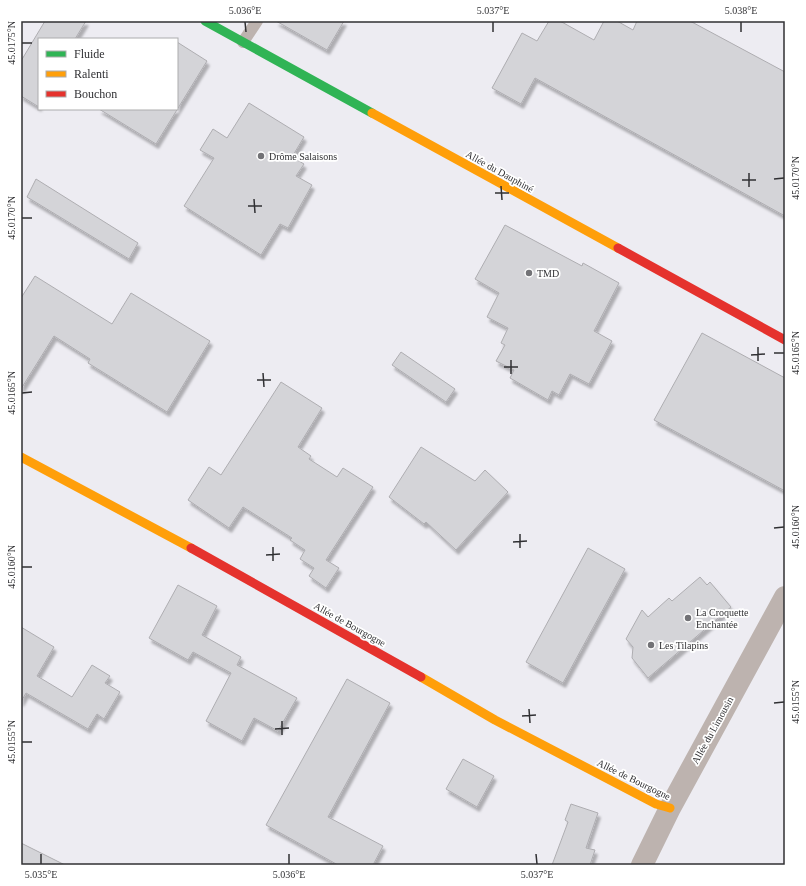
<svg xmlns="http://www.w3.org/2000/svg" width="806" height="886" font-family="'Times New Roman',serif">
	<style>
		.building { fill: #d4d4d8; stroke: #aeadb1; filter: url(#shadow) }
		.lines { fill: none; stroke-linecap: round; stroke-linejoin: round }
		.lane { stroke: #bdb3af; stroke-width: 12 }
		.street { stroke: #bdb3af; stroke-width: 22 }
		.fast { stroke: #30b455; stroke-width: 9 }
		.slow { stroke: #ff9f0a; stroke-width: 9 }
		.jam { stroke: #e5322d; stroke-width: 9 }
		.ticks { fill: none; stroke: #303033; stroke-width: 1.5 }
		.poi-dot { fill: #727276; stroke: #fff; stroke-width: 1.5 }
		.labels { text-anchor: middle; stroke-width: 3.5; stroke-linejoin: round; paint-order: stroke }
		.poi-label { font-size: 10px; fill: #303033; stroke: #fff; text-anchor: start }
		.street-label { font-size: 10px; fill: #303033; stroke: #fff }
		.neatline { fill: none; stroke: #303033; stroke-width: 1.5 }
		.ticks-label { font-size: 10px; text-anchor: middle; fill: #303033 }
	</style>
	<defs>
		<filter id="shadow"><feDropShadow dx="2.5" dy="4.5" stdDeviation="1" flood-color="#0004"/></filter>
	</defs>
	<rect width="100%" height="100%" fill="#edecf2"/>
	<g class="building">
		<polygon points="45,21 86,21 75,39 39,39 39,107 21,96 21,61"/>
		<polygon points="276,21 344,21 327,50"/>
		<polygon points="549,21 560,21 594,40 604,21 617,21 633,30 637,21 690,21 785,72 785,216 535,78 521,104 492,88 522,33 537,41"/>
		<polygon points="177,42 207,61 156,144 99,109 177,109"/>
		<polygon points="249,103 304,137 292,157 304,164 296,176 312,185 288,228 280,224 261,255 184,206 214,158 200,150 213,129 227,138"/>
		<polygon points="36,179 138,243 129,259 27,197"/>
		<polygon points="505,225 582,266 583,263 619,283 594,331 612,341 589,384 570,374 559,395 552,391 548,400 510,378 514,370 496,361 505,345 501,343 508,328 487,317 499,293 475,279"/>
		<polygon points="35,276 112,324 131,293 210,341 167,412 88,363 90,359 54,336 21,389 21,298"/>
		<polygon points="702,333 785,378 785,491 654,420"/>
		<polygon points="401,352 455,389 446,402 392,365"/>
		<polygon points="281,382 322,408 298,447 311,456 309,459 337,477 343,468 373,487 326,560 339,568 326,588 309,576 314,568 300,559 305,550 290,540 292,538 243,507 229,528 188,500 209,467 221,475"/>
		<polygon points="421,447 475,481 485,470 508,492 456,550 426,522 424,524 389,497"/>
		<polygon points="588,548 625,569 563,683 526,662"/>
		<polygon points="700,577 707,585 710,582 731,607 648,678 632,658 633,647 626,639 642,610 648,617 669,598 672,601"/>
		<polygon points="178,585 217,606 202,635 241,657 237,665 297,698 278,731 254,718 242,741 206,721 231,673 193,652 188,660 149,638"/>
		<polygon points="21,627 54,647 37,676 72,697 92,665 110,676 105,683 120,692 104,719 97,714 88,729 26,693 21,702"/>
		<polygon points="347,679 390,703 328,817 383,846 373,865 338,865 266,825"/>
		<polygon points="463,759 494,776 477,807 446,789"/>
		<polygon points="571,804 598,813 586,848 595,850 590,865 552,865 568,822 565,820"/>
		<polygon points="21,843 65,865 21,865"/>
	</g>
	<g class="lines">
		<polyline class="lane" points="243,42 257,21"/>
		<polyline class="street" points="642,865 670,808 785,597"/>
		<polyline class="fast" points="205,21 372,113"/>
		<g class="slow">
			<polyline points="372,113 618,248"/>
			<polyline points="21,457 191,548"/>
			<polyline points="421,677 495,720 656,804 670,808"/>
		</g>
		<g class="jam">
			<polyline points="618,248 785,340"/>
			<polyline points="191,548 421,677"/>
		</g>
	</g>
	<path class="ticks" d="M245,22L246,32M493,22V32M741,22V32M22,43H32M749,173V187M774,179L784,178M742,180H756M501,186L502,200M495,193H509M254,199L255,213M248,206H262M22,218H32M758,347V361M774,353H784M751,355L765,354M511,360V374M504,367H518M263,373L264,387M257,380H271M22,393L32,392M774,528L784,527M520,534V548M513,542L527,541M273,547V561M266,555L280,554M22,567H32M774,703L784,702M529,709L530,723M522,716L536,715M282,721V735M275,729L289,728M22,742H32M41,854V864M289,854V864M536,854L537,864"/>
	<g class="poi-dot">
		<circle cx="261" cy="156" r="4"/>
		<circle cx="529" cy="273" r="4"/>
		<circle cx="688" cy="618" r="4"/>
		<circle cx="651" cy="645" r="4"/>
	</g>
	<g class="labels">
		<g class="poi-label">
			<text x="269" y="160">Drôme Salaisons</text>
			<text x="537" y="277">TMD</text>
			<text x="696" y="616">La Croquette<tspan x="696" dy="12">Enchantée</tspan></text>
			<text x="659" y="649">Les Tilapins</text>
		</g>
		<g class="street-label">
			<text transform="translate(500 171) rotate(29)" y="4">Allée du Dauphiné</text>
			<text transform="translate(350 624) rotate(29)" y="4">Allée de Bourgogne</text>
			<text transform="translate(712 730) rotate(-61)" y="4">Allée du Limousin</text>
			<text transform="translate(634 779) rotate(26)" y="4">Allée de Bourgogne</text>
		</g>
	</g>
	<rect width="806" height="886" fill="none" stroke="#ffffff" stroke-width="44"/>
	<rect x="38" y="38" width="140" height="72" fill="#ffffff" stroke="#acacad"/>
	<rect x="46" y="51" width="20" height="6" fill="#30b455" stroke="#acacad"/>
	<text x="74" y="58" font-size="12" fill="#303033">Fluide</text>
	<rect x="46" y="71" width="20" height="6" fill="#ff9f0a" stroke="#acacad"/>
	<text x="74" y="78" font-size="12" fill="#303033">Ralenti</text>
	<rect x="46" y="91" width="20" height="6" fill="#e5322d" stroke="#acacad"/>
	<text x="74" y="98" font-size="12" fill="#303033">Bouchon</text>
	<rect x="22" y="22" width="762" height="842" class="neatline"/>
	<g class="ticks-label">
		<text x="245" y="14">5.036°E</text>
		<text x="493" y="14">5.037°E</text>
		<text x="741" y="14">5.038°E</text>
		<text transform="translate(11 43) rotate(-90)" y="4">45.0175°N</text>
		<text transform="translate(795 178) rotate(-90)" y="4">45.0170°N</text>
		<text transform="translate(11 218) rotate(-90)" y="4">45.0170°N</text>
		<text transform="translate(795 353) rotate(-90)" y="4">45.0165°N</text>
		<text transform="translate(11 393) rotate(-90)" y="4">45.0165°N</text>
		<text transform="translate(795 527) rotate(-90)" y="4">45.0160°N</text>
		<text transform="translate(11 567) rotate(-90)" y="4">45.0160°N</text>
		<text transform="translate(795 702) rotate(-90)" y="4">45.0155°N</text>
		<text transform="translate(11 742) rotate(-90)" y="4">45.0155°N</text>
		<text x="41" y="878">5.035°E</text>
		<text x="289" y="878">5.036°E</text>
		<text x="537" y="878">5.037°E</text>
	</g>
</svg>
